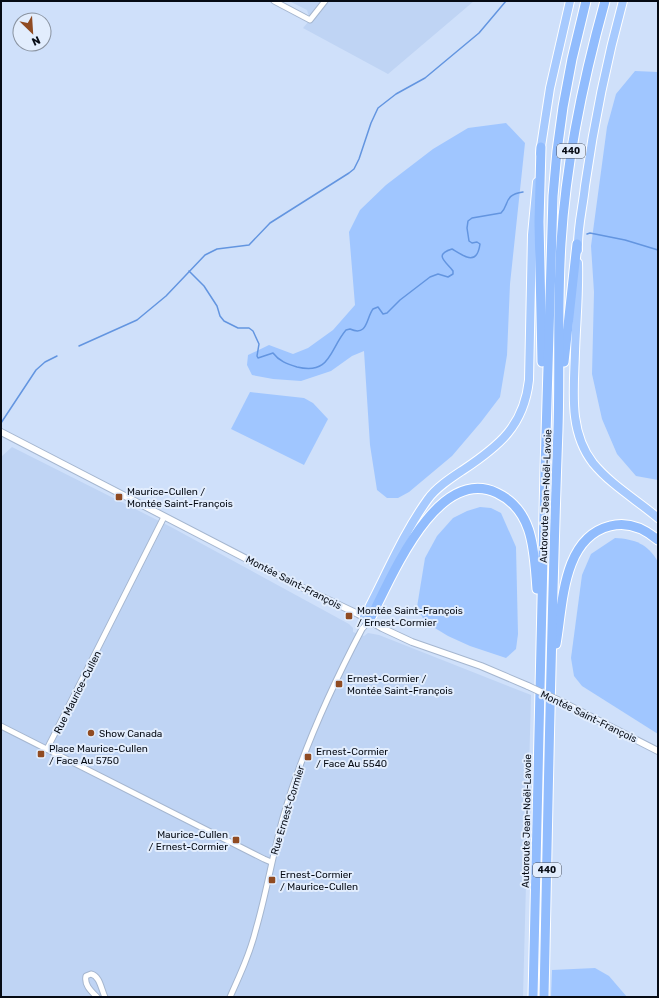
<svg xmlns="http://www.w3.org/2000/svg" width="659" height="998" font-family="Rubik,sans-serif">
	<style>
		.built { fill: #bfd4f4 }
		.green { fill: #a0c6ff }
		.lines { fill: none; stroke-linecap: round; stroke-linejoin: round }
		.stream { stroke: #6395e0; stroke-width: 1.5 }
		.minor-casing { stroke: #a5b6cf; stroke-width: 7 }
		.tertiary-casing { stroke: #a5b6cf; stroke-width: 8 }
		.trunk-casing { stroke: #fff; stroke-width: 10 }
		.motorway-casing { stroke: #fff; stroke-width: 11 }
		.minor { stroke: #fff; stroke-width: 5 }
		.tertiary { stroke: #fff; stroke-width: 6 }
		.trunk { stroke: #a7cafe; stroke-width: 8 }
		.motorway { stroke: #91bcfd; stroke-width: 9 }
		.tertiary-bridge-casing { stroke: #a5b6cf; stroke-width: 8; stroke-linecap: butt }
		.tertiary-bridge { stroke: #fff; stroke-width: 6 }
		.poi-dot { fill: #904b22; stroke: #e2edfd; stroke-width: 1.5 }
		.labels { text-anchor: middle; stroke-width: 4; stroke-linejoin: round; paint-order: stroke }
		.shield { fill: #e2edfd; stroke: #484f5a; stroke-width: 1 }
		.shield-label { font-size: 9px; font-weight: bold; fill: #060b14 }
		.poi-label { font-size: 10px; fill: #060b14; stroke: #e2edfd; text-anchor: start }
		.street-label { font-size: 10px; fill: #060b14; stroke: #e2edfd }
	</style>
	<rect width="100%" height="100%" fill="#cfe0fa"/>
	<g class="built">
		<polygon points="289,1 474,1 388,74 303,28 310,20 307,10"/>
		<polygon points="12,447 171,527 349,624 353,628 353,632 364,636 368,633 379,635 531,695 523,997 1,997 1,457"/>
	</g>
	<g class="green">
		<polygon points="635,71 658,72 658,480 636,476 617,454 602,419 592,374 594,292 591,246 607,127 616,94"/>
		<polygon points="506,123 525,143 510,284 507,355 500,397 481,422 452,456 409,492 398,498 387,498 377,490 370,445 364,351 352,356 331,371 301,381 273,379 252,375 247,365 248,355 269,345 293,354 308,348 333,330 355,305 349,232 360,210 386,185 433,149 468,128"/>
		<polygon points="250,392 304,398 313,403 328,419 304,465 231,429"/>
		<polygon points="480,507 491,508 501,513 516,547 518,634 516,649 506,658 470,646 448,636 425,622 417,607 425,558 437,536 453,518 467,511"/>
		<path d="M615,538C635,539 648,544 658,562V734L582,686L574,676L571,658L582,575L591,554Z"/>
		<polygon points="595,968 609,976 627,997 551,997 552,970"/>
	</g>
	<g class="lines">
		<g class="stream">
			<polyline points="587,234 590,233 625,240 658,250"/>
			<path d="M189,271L204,286L217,306L220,316L224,321L238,328H249L253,331L259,344L257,356L258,358L273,353C279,361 287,364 297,367C331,375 329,350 346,330L350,329C368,337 366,318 373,309L378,307L383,314L387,313L400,300L430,277L438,274L448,277L453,274V271C448,263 432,255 452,249C465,257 477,266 480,244L477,242L472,243L469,241L467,228L468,221L472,218L501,213C510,204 503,195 523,192"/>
			<polyline points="79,346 137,320 166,296 205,255 217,249 249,245 270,223 349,173 354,169 359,159 371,123 378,108 396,94 425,78 479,33 506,1"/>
			<polyline points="1,423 36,370 45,362 57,356"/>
		</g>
		<g class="minor-casing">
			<g id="minor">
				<polyline points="274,1 310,20 325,1"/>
				<polyline points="1,726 264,859 271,862"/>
				<polyline points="47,749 164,517"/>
				<path d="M97,997C91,991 84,985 86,976L91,974C100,976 101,989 105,997"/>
				<path d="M230,997C240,975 250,953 256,929C267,891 273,852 284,814C303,749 331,688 362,629L369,621"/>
			</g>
		</g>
		<g class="tertiary-casing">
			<g id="tertiary">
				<polyline points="1,432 299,586 358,614 382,628 412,642 481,666 528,686"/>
				<polyline points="562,702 658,751"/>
			</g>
		</g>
		<g class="trunk-casing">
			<g id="trunk">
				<polyline points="540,153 550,88 570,1"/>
				<path d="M578,250C577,229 583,207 585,186C594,123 606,63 623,1"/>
				<path d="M578,263C579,293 576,322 575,352C574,389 568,431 593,463C611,485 637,500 658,518"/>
				<path d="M364,617C385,578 402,535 428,499C437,487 451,478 463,470C499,446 524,426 529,380L532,235L537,182"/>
			</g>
		</g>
		<g class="motorway-casing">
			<g id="motorway">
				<polyline points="541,147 539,222 542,362"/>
				<polyline points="564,362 577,244"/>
				<path d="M369,621C390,581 436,464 497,493C535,511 534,554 537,589"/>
				<path d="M556,644C563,605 562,538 610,526C628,521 645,529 658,540"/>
				<polyline points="533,997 545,469 553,196 557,151 563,107 572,59 586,1"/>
				<path d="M544,997C548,808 551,618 558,429C560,367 557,305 561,243C566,161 583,80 605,1"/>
			</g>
		</g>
		<use href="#minor" class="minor"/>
		<use href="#tertiary" class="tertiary"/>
		<use href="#trunk" class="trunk"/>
		<use href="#motorway" class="motorway"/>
		<g class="tertiary-bridge-casing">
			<polyline id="tertiary-bridge" points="528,686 562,702"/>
		</g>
		<use href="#tertiary-bridge" class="tertiary-bridge"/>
	</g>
	<g class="poi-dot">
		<rect x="115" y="493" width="8" height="8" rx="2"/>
		<rect x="345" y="612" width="8" height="8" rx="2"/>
		<rect x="335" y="680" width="8" height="8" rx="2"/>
		<circle cx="91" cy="733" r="4"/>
		<rect x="37" y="750" width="8" height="8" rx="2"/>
		<rect x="304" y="753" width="8" height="8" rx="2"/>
		<rect x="232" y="836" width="8" height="8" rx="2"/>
		<rect x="268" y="876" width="8" height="8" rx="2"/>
	</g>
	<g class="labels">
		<g class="shield">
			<rect x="557" y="144" width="28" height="14" rx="3"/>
			<rect x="533" y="863" width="28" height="14" rx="3"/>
		</g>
		<g class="shield-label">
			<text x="571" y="154">440</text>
			<text x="547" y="873">440</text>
		</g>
		<g class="poi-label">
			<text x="127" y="495">Maurice-Cullen /<tspan x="127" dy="12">Montée Saint-François</tspan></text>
			<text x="357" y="614">Montée Saint-François<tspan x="357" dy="12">/ Ernest-Cormier</tspan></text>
			<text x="347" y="682">Ernest-Cormier /<tspan x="347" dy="12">Montée Saint-François</tspan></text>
			<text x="99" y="737">Show Canada</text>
			<text x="49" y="752">Place Maurice-Cullen<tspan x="49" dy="12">/ Face Au 5750</tspan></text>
			<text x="316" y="755">Ernest-Cormier<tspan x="316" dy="12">/ Face Au 5540</tspan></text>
			<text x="228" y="838" text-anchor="end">Maurice-Cullen<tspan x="228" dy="12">/ Ernest-Cormier</tspan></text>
			<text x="280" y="878">Ernest-Cormier<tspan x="280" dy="12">/ Maurice-Cullen</tspan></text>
		</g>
		<g class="street-label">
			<text transform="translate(545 496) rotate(-88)" y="4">Autoroute Jean-Noël-Lavoie</text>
			<text transform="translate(294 582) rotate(27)" y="4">Montée Saint-François</text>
			<text transform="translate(77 692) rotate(-63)" y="4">Rue Maurice-Cullen</text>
			<text transform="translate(589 716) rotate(26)" y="4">Montée Saint-François</text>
			<text transform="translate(287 810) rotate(-73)" y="4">Rue Ernest-Cormier</text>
			<text transform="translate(526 821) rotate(-89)" y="4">Autoroute Jean-Noël-Lavoie</text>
		</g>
	</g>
	<rect width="659" height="998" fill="none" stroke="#060b14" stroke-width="4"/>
	<g transform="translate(32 32) rotate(155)"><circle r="19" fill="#e2edfd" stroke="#8a93a0"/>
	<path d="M0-3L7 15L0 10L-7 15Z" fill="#904b22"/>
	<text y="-6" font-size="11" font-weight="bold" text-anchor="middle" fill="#060b14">N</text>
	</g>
</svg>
